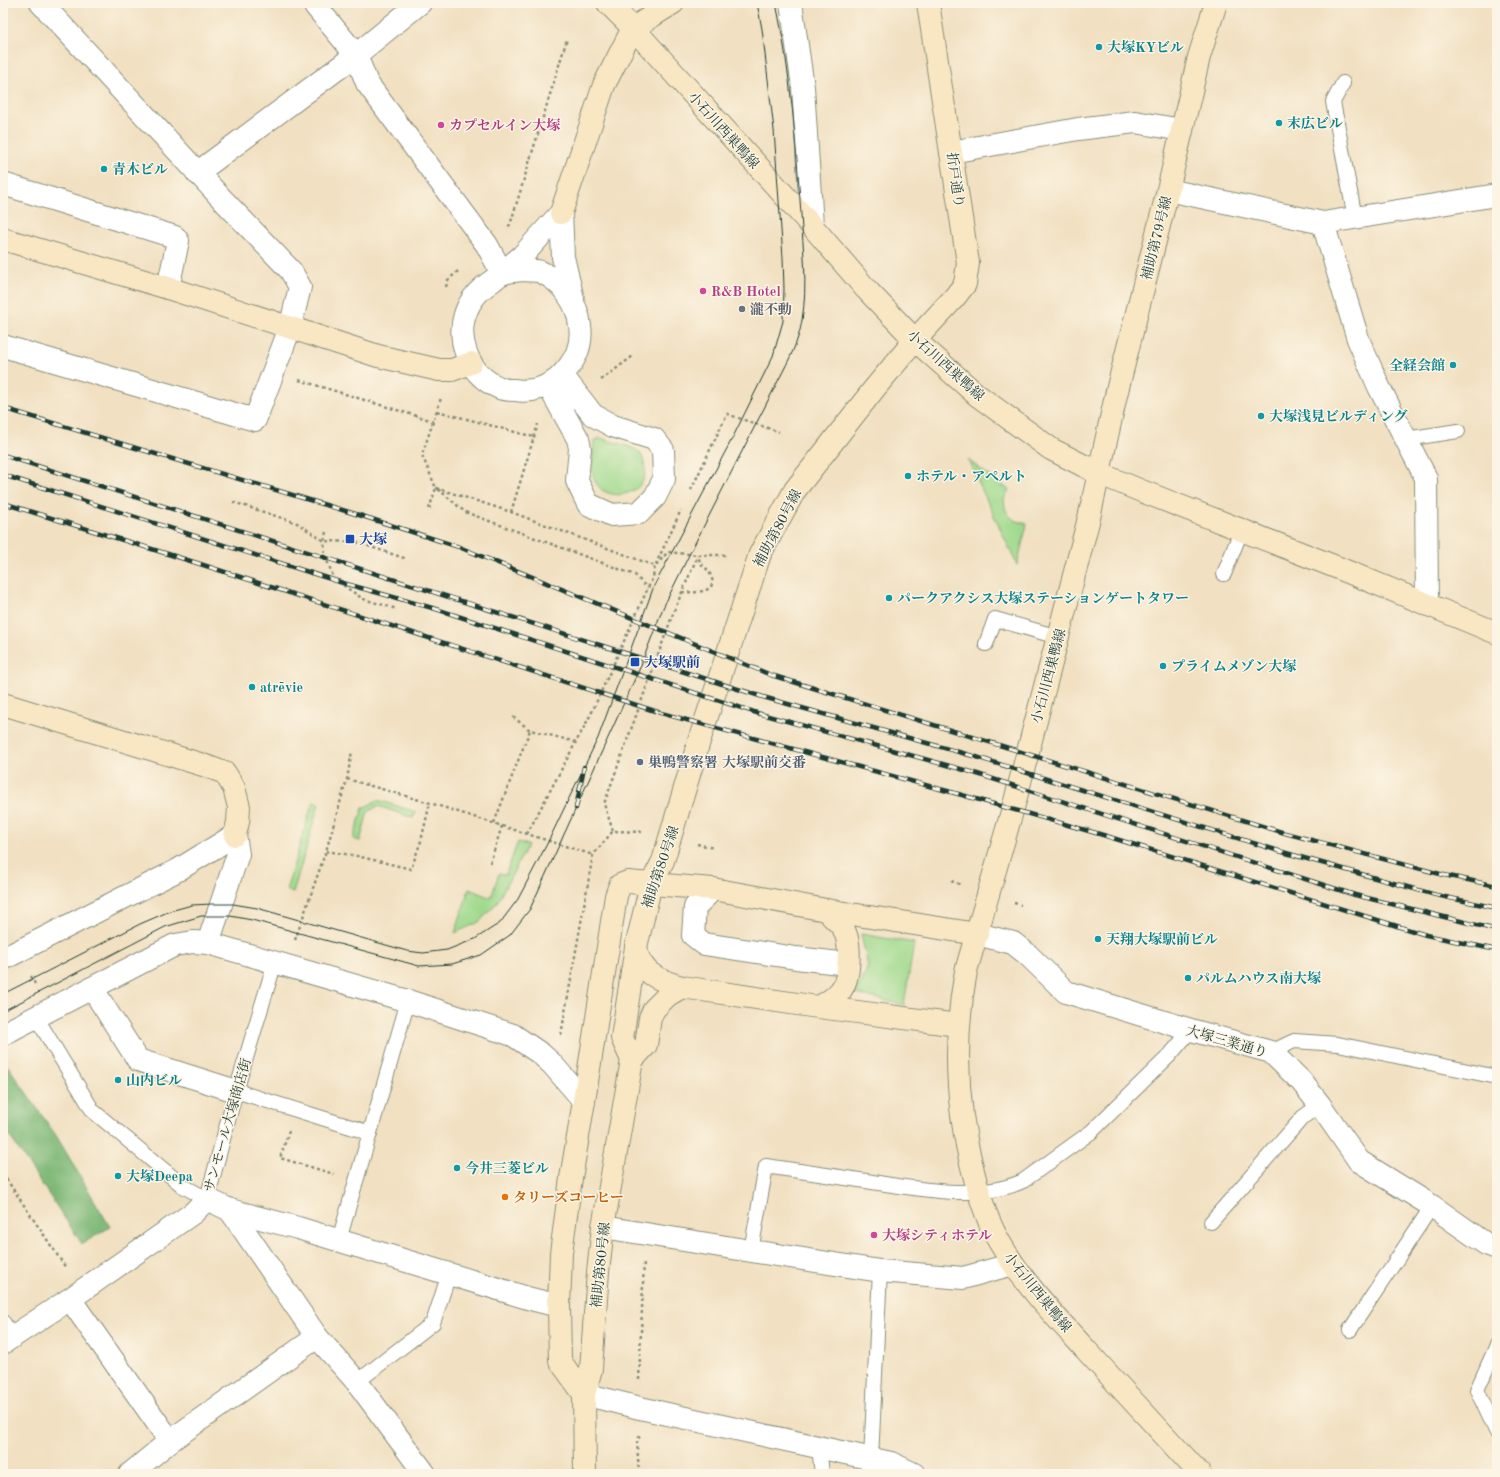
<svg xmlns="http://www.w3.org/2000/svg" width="1500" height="1477" font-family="'Old Standard TT','Noto Serif JP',serif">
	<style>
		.green { fill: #9fd98c; stroke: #5f8b60 }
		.forest { fill: #7fb978; stroke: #4f7b56 }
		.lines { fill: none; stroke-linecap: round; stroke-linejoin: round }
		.lane-casing { stroke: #888e7a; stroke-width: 16 }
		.street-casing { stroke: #888e7a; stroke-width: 24 }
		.secondary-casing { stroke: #888e7a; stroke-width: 24 }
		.path { stroke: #888e7a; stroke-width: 2.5; stroke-dasharray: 3 3; stroke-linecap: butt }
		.lane { stroke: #fff; stroke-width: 14 }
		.street { stroke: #fff; stroke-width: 22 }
		.secondary { stroke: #f9e7c3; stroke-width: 22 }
		.tram { stroke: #1f3d34; stroke-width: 1 }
		.rail-casing { stroke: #1f3d34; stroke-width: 4.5 }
		.rail { stroke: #fcf5e5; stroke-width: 3; stroke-dasharray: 9; stroke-linecap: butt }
		.culture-dot { fill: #0f9aa8; stroke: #fcf5e5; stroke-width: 1.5 }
		.hotel-dot { fill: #d1479c; stroke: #fcf5e5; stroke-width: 1.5 }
		.worship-dot { fill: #6b7280; stroke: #fcf5e5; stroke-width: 1.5 }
		.transit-dot { fill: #1a4fb4; stroke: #fcf5e5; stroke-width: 1.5 }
		.service-dot { fill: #5c6f8a; stroke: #fcf5e5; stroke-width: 1.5 }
		.food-dot { fill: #e8710a; stroke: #fcf5e5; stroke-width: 1.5 }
		.labels { text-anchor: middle; stroke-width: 3; stroke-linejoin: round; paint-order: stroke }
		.culture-label { font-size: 14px; font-weight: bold; fill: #0d838f; stroke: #fcf5e5; text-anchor: start }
		.hotel-label { font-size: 14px; font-weight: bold; fill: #b23c85; stroke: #fcf5e5; text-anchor: start }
		.street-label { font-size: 14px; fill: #1f3d34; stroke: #fcf5e5 }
		.worship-label { font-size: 14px; font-weight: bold; fill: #5b616d; stroke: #fcf5e5; text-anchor: start }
		.transit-label { font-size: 14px; font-weight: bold; fill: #164399; stroke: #fcf5e5; text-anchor: start }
		.service-label { font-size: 14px; font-weight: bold; fill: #4e5e75; stroke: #fcf5e5; text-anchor: start }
		.food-label { font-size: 14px; font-weight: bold; fill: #c56008; stroke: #fcf5e5; text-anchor: start }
	</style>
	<rect width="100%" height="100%" fill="#fcf5e5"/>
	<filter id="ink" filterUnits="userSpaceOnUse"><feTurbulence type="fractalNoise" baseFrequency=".025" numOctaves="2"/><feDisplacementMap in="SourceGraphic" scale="8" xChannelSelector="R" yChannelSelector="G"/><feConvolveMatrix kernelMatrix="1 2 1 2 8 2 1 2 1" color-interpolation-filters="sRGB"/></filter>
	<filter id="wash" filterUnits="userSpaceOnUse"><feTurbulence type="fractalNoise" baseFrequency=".012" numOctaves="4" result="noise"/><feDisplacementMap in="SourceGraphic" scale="16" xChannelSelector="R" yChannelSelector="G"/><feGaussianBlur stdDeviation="0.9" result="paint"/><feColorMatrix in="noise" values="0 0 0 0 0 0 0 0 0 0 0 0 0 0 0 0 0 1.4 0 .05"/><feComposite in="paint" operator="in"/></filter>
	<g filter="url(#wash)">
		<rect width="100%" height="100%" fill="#f1e0c1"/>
		<g class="green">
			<path d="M600,438C608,441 632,446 638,451C642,454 644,461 645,467C649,498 599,506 593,475C591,464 594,452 594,441Z"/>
			<polygon points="968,460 1009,490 1004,499 1005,508 1008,514 1014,520 1027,524 1017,565"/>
			<polygon points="378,800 416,812 413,818 378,806 368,812 360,841 353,839 363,808"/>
			<polygon points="313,802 319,804 293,893 286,890"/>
			<polygon points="518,842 528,845 496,904 479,922 455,933 469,889 491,898 499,873 506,875 508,868"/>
			<polygon points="861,934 914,943 904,1005 852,993 862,981 868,966"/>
		</g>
		<polygon class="forest" points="3,1059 57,1137 110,1227 82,1244 3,1126"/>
	</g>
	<g filter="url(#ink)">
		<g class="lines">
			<g class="lane-casing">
				<g id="lane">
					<polyline points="1343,83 1333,102 1355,218"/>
					<polyline points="1406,439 1458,431"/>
					<polyline points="1224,574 1241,531"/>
					<polyline points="986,644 995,619 1058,637"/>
					<polyline points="36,1017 93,1111 183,1186 207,1199 236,1091 275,962"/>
					<polyline points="1271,1052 1294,1041 1338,1044 1497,1077"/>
					<polyline points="236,1091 370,1133"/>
					<polyline points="1211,1222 1303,1117 1320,1105"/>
					<polyline points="339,1240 408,1001"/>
					<path d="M751,1251L766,1166C800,1171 833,1176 866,1181C914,1188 978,1202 1023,1181L1091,1132L1169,1056L1191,1030"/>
					<polyline points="3,1322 13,1337"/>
					<polyline points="1350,1330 1432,1206"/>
					<polyline points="1497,1345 1477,1390 1497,1433"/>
					<polyline points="357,1382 433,1323 449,1274"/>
					<polyline points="819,1447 822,1474"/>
					<polyline points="871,1459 880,1271"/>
				</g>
			</g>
			<g class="street-casing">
				<g id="street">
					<polyline points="313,3 356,55 367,83 487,245 502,273 523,255 561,213"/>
					<polyline points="791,3 803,87 812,226"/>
					<polyline points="951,152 1078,129 1135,122 1182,130"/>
					<polyline points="197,173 356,55 420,3"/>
					<polyline points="3,184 175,237 178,241 168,288"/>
					<polyline points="1168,190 1323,223 1497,195"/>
					<polyline points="561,213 563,257 573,299"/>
					<polyline points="1323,223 1358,339 1379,387 1426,478 1427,604"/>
					<path d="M523,270C528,271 536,270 541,272C562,281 578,304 580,326C583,346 575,361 562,375C550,387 532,393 515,390C510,390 504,390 500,388C467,375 453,335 469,305C474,295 483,287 492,281C495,279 498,275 502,274C508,271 516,271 523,270Z"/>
					<polyline points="3,346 255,420 290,328 300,287 291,271 223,200 41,3"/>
					<polyline points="548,385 578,439 580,448 577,481 588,504 612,515 639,513 655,497 664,479 663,450 654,439 613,426 593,415 562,375"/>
					<polyline points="713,889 695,907 693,935 704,944 796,958 848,964"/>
					<polyline points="977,934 1013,943 1027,954 1066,992 1191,1030 1271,1052 1301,1081 1320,1105 1359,1161 1432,1206 1486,1244 1497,1248"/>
					<polyline points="3,959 178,870 235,835 238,854 208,943"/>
					<polyline points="92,988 138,1060 236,1091"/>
					<polyline points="3,1034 175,945 193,942 208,943 408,1001 513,1035 541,1054 552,1064 584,1101"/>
					<polyline points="230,1210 317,1337 357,1382 425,1474"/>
					<polyline points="603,1227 751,1251 880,1271 963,1278 1013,1264"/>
					<polyline points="70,1299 170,1441"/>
					<polyline points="3,1343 70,1299 193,1213 207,1199 230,1210 298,1228 531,1299 559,1306"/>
					<polyline points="584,1394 640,1408 891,1463 914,1474"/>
					<polyline points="130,1474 170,1441 317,1337"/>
				</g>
			</g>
			<g class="secondary-casing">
				<g id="secondary">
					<polyline points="608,3 633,28 812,226 866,289 915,340 977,395 1051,449 1098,473 1139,490 1336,567 1497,633"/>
					<polyline points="561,213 604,85 633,28 673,3"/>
					<polyline points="3,239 168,288 378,356 439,370 452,370 471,363"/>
					<polyline points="3,704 203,765 225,773 234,788 239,807 238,822 235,835"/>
					<path d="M636,947C639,973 660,981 682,987"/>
					<path d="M821,1006C828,1002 836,997 841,990C850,978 851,946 845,932C842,924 832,917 826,910"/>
					<polyline points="632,1060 646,1045 650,1018 654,1009 668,995 682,987 811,1006 958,1025"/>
					<polyline points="584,1394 560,1361 559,1306 561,1253 571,1178 584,1101 616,896 620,885 628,882 713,889 826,910 977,934"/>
					<polyline points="585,1474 584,1394 591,1369 598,1272 603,1227 632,1060 622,1038 636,947 651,884 663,861 700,738 760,554 795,490 874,389 915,340 954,298 965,284 968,263 928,3"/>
					<path d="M1200,1474C1162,1433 1125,1392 1087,1351C1056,1317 1023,1283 1000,1243C988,1223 980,1198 974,1175C956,1108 953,1040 966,971L1015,801L1089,518L1117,391L1168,190L1199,57L1216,3"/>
				</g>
			</g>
			<g class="path">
				<polyline points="508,226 510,225 567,39"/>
				<polyline points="446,287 448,280 458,271"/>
				<polyline points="299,380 433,421"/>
				<polyline points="601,380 633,356"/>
				<polyline points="437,411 534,437"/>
				<polyline points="436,488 511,512 655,566 668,552 698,555 726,555"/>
				<polyline points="438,489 465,512 635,575 647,588"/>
				<polyline points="691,490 727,414 779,432"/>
				<polyline points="233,502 297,523 324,541 356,542 407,559"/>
				<polyline points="429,509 436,488 422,455 441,398"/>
				<polyline points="511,512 538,424"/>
				<polyline points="326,532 324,541 325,555 334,579 363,599 397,609"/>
				<path d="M682,592C695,593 722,593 709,572C707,568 704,568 702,565C700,563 699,559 698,556"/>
				<polyline points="513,717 530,730"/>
				<polyline points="347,779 430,803 593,855"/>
				<polyline points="494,823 530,730 576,742 591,714 653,577 655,566 681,510"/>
				<polyline points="613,831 604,804 674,611 698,555"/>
				<polyline points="527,834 576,742"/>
				<polyline points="697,844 714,848"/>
				<polyline points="326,851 357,856 411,869 421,841 430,803"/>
				<polyline points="490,863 502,826"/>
				<polyline points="951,881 962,885"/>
				<polyline points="1014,903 1021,905"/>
				<polyline points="295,940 326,851 347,779 352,751"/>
				<polyline points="31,976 36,986"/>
				<polyline points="561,1035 593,855 613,831 644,832"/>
				<polyline points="289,1131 280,1158 334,1174"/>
				<polyline points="3,1174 66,1268"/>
				<polyline points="639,1380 644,1261"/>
				<polyline points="639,1474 637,1441 640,1436"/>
			</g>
			<use href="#lane" class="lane"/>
			<use href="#street" class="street"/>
			<use href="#secondary" class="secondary"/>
			<g class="tram">
				<polyline points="3,994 140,924 170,911 192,905 212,904 233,904 257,908 407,951 423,953 447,950 475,939 500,923 518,899 548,842 598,738 654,586 732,439 773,356 783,321 784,289 783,258 774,130 762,29 757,3"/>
				<path d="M3,1011L165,927L201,916H230L252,920L419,966L452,964L481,955L510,935L530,909L639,670L663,608L689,555L779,379C789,360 799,341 802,320C808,285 803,249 801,214C796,143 791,73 776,3"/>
			</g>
			<g class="rail-casing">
				<g id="rail">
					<polyline points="3,408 359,515 459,547 771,675 1285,833 1444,875 1497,886"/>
					<polyline points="3,455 763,697 973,756 1279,851 1436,895 1497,908"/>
					<polyline points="3,475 343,583 436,609 757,713 968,771 1355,895 1497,930"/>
					<polyline points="3,503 197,563 661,713 962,795 1103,835 1426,935 1497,950"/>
					<polyline points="576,808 584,767"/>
				</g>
			</g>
			<use href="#rail" class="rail"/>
		</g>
	</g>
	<g class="culture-dot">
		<circle cx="1099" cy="47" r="4"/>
		<circle cx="1279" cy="123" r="4"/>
		<circle cx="104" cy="169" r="4"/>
		<circle cx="1453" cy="365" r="4"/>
		<circle cx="1261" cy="416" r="4"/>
		<circle cx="908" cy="476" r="4"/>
		<circle cx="889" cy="598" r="4"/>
		<circle cx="1163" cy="666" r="4"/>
		<circle cx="252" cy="687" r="4"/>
		<circle cx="1098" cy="939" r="4"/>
		<circle cx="1188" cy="978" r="4"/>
		<circle cx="118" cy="1080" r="4"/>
		<circle cx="457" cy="1168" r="4"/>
		<circle cx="118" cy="1176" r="4"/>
	</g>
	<g class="hotel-dot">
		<circle cx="441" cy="125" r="4"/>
		<circle cx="703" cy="291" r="4"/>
		<circle cx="874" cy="1235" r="4"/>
	</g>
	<circle class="worship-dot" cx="742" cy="309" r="4"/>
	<g class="transit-dot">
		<rect x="345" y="534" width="10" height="10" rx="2"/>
		<rect x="630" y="657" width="10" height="10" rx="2"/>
	</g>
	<circle class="service-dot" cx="640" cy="762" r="4"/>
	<circle class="food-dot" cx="505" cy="1197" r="4"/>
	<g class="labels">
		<g class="culture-label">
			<text x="1107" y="52">大塚KYビル</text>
			<text x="1287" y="128">末広ビル</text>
			<text x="112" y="174">青木ビル</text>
			<text x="1445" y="370" text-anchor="end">全経会館</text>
			<text x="1269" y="421">大塚浅見ビルディング</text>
			<text x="916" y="481">ホテル・アペルト</text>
			<text x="897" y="603">パークアクシス大塚ステーションゲートタワー</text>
			<text x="1171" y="671">プライムメゾン大塚</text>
			<text x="260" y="692">atrēvie</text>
			<text x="1106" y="944">天翔大塚駅前ビル</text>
			<text x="1196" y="983">パルムハウス南大塚</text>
			<text x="126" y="1085">山内ビル</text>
			<text x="465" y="1173">今井三菱ビル</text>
			<text x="126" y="1181">大塚Deepa</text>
		</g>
		<g class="hotel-label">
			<text x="449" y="130">カプセルイン大塚</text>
			<text x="711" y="296">R&amp;B Hotel</text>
			<text x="882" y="1240">大塚シティホテル</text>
		</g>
		<g class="street-label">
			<text transform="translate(724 130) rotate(48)" y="5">小石川西巣鴨線</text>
			<text transform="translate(956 180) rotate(82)" y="5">折戸通り</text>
			<text transform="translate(1156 238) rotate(-76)" y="5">補助第79号線</text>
			<text transform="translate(946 365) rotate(42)" y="5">小石川西巣鴨線</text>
			<text transform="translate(777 528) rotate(-62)" y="5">補助第80号線</text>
			<text transform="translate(1048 676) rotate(-75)" y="5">小石川西巣鴨線</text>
			<text transform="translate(660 867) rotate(-71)" y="5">補助第80号線</text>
			<text transform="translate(1227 1041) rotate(16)" y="5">大塚三業通り</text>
			<text transform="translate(227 1125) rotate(-74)" y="5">サンモール大塚商店街</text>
			<text transform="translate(600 1265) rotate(-84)" y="5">補助第80号線</text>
			<text transform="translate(1038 1292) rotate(51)" y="5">小石川西巣鴨線</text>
		</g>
		<g class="worship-label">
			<text x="750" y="314">瀧不動</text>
		</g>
		<g class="transit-label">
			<text x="359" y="544">大塚</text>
			<text x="644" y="667">大塚駅前</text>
		</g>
		<g class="service-label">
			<text x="648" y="767">巣鴨警察署 大塚駅前交番</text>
		</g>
		<g class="food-label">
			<text x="513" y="1202">タリーズコーヒー</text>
		</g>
	</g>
	<rect width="1500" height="1477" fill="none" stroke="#fcf5e5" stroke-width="16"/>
</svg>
